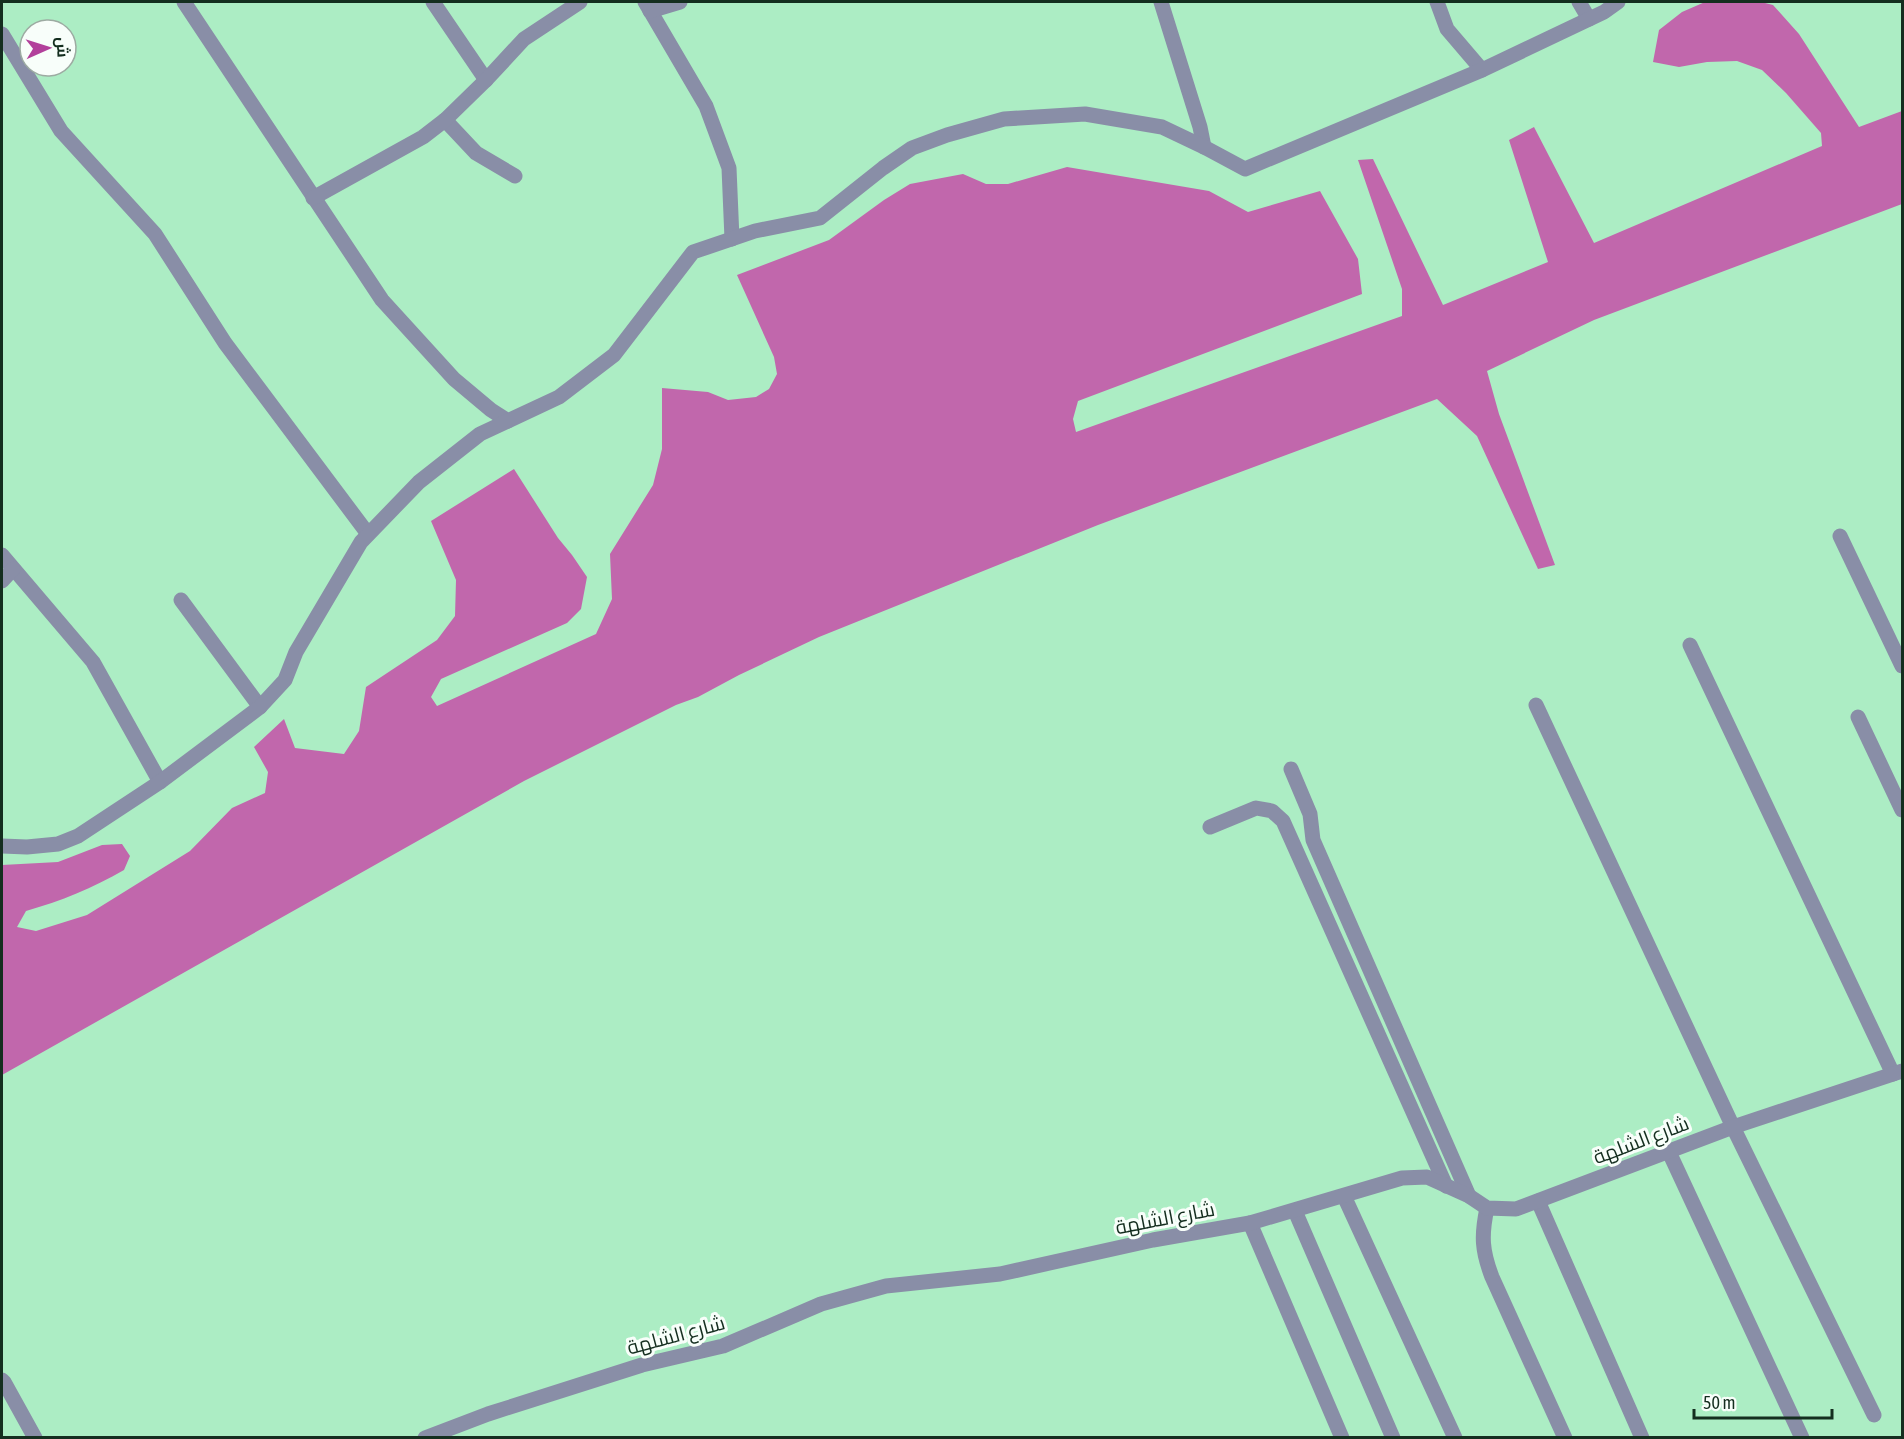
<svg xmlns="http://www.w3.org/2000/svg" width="1904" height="1439" font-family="'Asap Condensed',Cairo,sans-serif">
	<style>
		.water { fill: #c167ac }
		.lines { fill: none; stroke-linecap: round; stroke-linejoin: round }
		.street { stroke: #898ea7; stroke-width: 15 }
		.labels { text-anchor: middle; stroke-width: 6; stroke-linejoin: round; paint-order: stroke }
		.street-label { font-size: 20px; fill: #142e1f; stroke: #f8fefa }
	</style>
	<rect width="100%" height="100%" fill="#acedc4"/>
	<path class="water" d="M1705,2H1761L1773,5L1799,34L1859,127L1902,111V204L1594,320L1487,371L1499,414L1555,565L1538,569L1477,436L1437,399L1098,525L819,637L739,675L698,697L676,705L524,781L2,1075V865L58,862L102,845L122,844L130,856L124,870C93,888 61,901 26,911L17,927L36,931L87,915L190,851L232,808L265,793L268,772L254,747L284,719L295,748L344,754L359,731L366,687L437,640L455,616L456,580L431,521L514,469L558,538L572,555L587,577L581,609L567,623L441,679L431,697L437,706L596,634L612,599L610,554L653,485L662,449V388L708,392L728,400L756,397L769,389L777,374L774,357L737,275L829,240L884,200L910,184L963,174L986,184H1008L1067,167L1209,191L1248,212L1320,191L1358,259L1362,294L1078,401L1073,419L1076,432L1402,316V289L1358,160L1373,159L1443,305L1548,262L1509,140L1534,127L1594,243L1822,146L1821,133L1786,93L1762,70L1737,61L1707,62L1679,67L1653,62L1659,30L1682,12Z"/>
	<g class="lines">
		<g class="street">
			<polyline points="184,2 382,300 454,379 491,410 508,421"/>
			<polyline points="433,2 486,80"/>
			<polyline points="645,2 706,106 729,168 732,239"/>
			<polyline points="1161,2 1200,127 1204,147"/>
			<polyline points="1437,2 1447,29 1482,70"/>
			<polyline points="1579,2 1589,19"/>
			<polyline points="650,11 680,2"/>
			<polyline points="2,34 61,131 155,234 225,343 368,534"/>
			<polyline points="445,120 476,153 515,176"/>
			<polyline points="313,198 423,137 445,120 486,80 524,39 580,2"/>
			<polyline points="1840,536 1902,666"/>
			<polyline points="2,555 93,662 160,782"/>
			<polyline points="2,581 13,569"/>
			<polyline points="181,600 260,707"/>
			<polyline points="1690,645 1893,1074"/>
			<polyline points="1536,705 1733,1127 1874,1415"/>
			<polyline points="1858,717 1902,810"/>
			<polyline points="1291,769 1310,814 1313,840 1469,1196"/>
			<polyline points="1210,827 1256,808 1272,811 1283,821 1446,1186"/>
			<polyline points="2,846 27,847 58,844 78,836 160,782 260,707 285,680 296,652 361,542 419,482 480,434 559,397 614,355 693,252 755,231 820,218 883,168 912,148 947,135 1004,119 1085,114 1162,127 1204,147 1245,169 1482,70 1604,12 1618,2"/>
			<polyline points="1669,1152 1802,1438"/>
			<polyline points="1344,1196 1455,1438"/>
			<polyline points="1538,1201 1642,1438"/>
			<path d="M1487,1208C1481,1236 1482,1251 1492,1277L1565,1438"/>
			<polyline points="1295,1211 1393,1438"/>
			<polyline points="1250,1223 1342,1438"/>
			<polyline points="2,1380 4,1382 35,1438"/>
			<polyline points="425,1438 488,1414 642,1365 723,1346 821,1304 886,1286 1000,1274 1153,1240 1250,1223 1402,1178 1427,1177 1469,1196 1487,1208 1516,1209 1733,1127 1902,1071"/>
		</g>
	</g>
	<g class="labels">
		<g class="street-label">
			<text transform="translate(1641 1140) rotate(-21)" y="7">شارع الشلهة</text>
			<text transform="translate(1165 1218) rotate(-11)" y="7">شارع الشلهة</text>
			<text transform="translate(676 1335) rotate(-15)" y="7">شارع الشلهة</text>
		</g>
	</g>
	<rect width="1904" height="1439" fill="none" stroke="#142e1f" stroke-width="6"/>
	<g transform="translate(48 48) rotate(87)"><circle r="28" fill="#f8fefa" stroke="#9daba2" stroke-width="1.5"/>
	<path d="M0-4.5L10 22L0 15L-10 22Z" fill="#b2409b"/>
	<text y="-9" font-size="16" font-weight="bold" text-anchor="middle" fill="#142e1f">ش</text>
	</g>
	<path d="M1694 1409v9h138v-9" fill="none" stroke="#142e1f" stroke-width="3"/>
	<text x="1703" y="1409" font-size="18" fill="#142e1f" stroke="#f8fefa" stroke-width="4.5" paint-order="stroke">50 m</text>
</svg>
